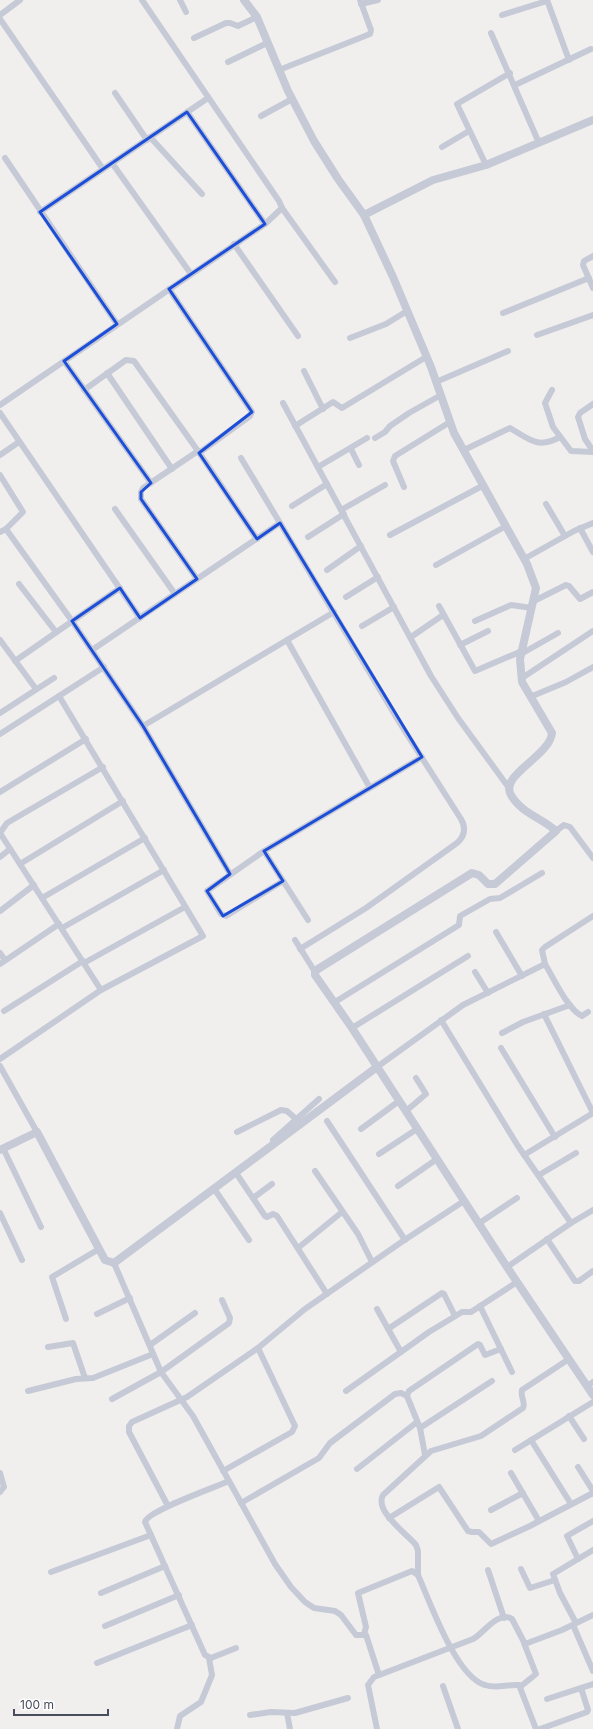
<svg xmlns="http://www.w3.org/2000/svg" width="593" height="1729" font-family="Inter,sans-serif">
	<style>
		.lines { fill: none; stroke-linecap: round; stroke-linejoin: round }
		.minor { stroke: #c5cad6; stroke-width: 6 }
		.tertiary { stroke: #c5cad6; stroke-width: 8 }
		.marked { fill: none; stroke: #1d4ed8; stroke-width: 3; stroke-linejoin: round }
	</style>
	<rect width="100%" height="100%" fill="#f1efee"/>
	<g class="lines">
		<g class="minor">
			<polyline points="180,0 186,12"/>
			<polyline points="547,0 569,60"/>
			<polyline points="361,4 378,0"/>
			<polyline points="0,15 20,0"/>
			<polyline points="502,15 547,1"/>
			<polyline points="0,19 103,169"/>
			<polyline points="491,33 539,143"/>
			<polyline points="194,38 226,23 230,23 238,26 257,17"/>
			<polyline points="228,62 267,43"/>
			<polyline points="279,70 370,34 371,30 360,0"/>
			<polyline points="515,85 591,49"/>
			<polyline points="115,93 147,140"/>
			<polyline points="187,112 265,224"/>
			<polyline points="261,116 292,99"/>
			<polyline points="150,137 202,194"/>
			<polyline points="442,147 469,131"/>
			<polyline points="5,158 117,324"/>
			<polyline points="112,163 191,274"/>
			<polyline points="486,165 457,104 510,73"/>
			<polyline points="282,208 335,282"/>
			<polyline points="40,212 208,98"/>
			<polyline points="234,244 298,336"/>
			<polyline points="593,256 584,261 583,265 593,288"/>
			<polyline points="169,289 252,412 250,416 199,453"/>
			<polyline points="503,313 589,278"/>
			<polyline points="537,335 593,315"/>
			<polyline points="350,338 386,324 407,311"/>
			<polyline points="64,361 151,483"/>
			<polyline points="304,371 323,409"/>
			<polyline points="107,373 172,469"/>
			<polyline points="436,382 508,351"/>
			<polyline points="84,390 126,360 134,361 198,451 257,539"/>
			<polyline points="552,390 545,403 553,427 571,451 593,452"/>
			<polyline points="283,403 431,676 458,718 509,788"/>
			<polyline points="593,404 580,413 578,417 585,439 593,451"/>
			<polyline points="0,405 265,224 282,208 279,201 142,0"/>
			<polyline points="0,413 140,618"/>
			<polyline points="295,426 333,402 342,408 426,357"/>
			<polyline points="375,438 385,432 390,426 409,413 441,395"/>
			<polyline points="351,449 359,465"/>
			<path d="M464,450L510,428C530,440 538,449 560,437"/>
			<polyline points="0,455 19,442"/>
			<path d="M241,458L401,725L461,819C466,828 465,836 457,843L366,908L300,949"/>
			<polyline points="318,467 367,438"/>
			<polyline points="0,475 23,512 6,529 0,532"/>
			<polyline points="404,487 393,461 395,456 450,422"/>
			<polyline points="546,504 565,536"/>
			<polyline points="292,506 327,484"/>
			<polyline points="115,509 175,594"/>
			<polyline points="341,510 385,485"/>
			<polyline points="580,528 593,552"/>
			<polyline points="6,529 72,621 143,726 230,874"/>
			<polyline points="390,535 484,485"/>
			<polyline points="308,537 344,514"/>
			<polyline points="524,559 574,531 593,523"/>
			<polyline points="436,565 506,526"/>
			<polyline points="327,570 361,546"/>
			<polyline points="197,579 141,499 141,492 143,488 198,451"/>
			<polyline points="19,584 56,632"/>
			<polyline points="346,597 378,577"/>
			<polyline points="534,601 566,585 569,586 580,599 593,592"/>
			<polyline points="439,606 475,671 522,651"/>
			<polyline points="475,621 511,605 532,608"/>
			<polyline points="362,626 394,607"/>
			<polyline points="411,637 443,615"/>
			<polyline points="0,640 36,689"/>
			<polyline points="287,640 370,788"/>
			<polyline points="460,645 488,631"/>
			<polyline points="92,650 280,523"/>
			<polyline points="521,654 558,633"/>
			<polyline points="15,661 120,588"/>
			<polyline points="522,678 593,631"/>
			<polyline points="530,697 566,682 593,667"/>
			<polyline points="0,713 54,678"/>
			<polyline points="143,726 334,612"/>
			<polyline points="0,734 104,667"/>
			<polyline points="0,792 86,739"/>
			<polyline points="556,831 564,825 570,827 593,858"/>
			<polyline points="264,851 308,920"/>
			<polyline points="0,857 10,849"/>
			<polyline points="20,864 123,801"/>
			<polyline points="283,881 226,916 221,914 207,891 264,851 422,757"/>
			<polyline points="42,898 145,838"/>
			<polyline points="0,911 34,885"/>
			<polyline points="62,928 164,870"/>
			<polyline points="496,932 522,976"/>
			<polyline points="295,940 315,972"/>
			<polyline points="0,953 5,960"/>
			<polyline points="84,963 185,907"/>
			<polyline points="0,964 59,924"/>
			<path d="M545,964C553,977 568,1010 582,1016L588,1012"/>
			<polyline points="475,972 488,993"/>
			<polyline points="101,990 0,833 7,823 103,767"/>
			<polyline points="335,1002 459,925 460,916 490,899 500,898 542,873"/>
			<polyline points="4,1011 83,961"/>
			<polyline points="441,1020 518,1146 571,1223"/>
			<polyline points="352,1028 468,956"/>
			<polyline points="502,1033 523,1022 570,1005"/>
			<polyline points="501,1048 555,1137"/>
			<polyline points="0,1059 101,990 203,936 59,696"/>
			<polyline points="0,1066 37,1132"/>
			<polyline points="377,1067 463,1005 545,964 542,950 545,947 593,916"/>
			<polyline points="406,1111 426,1094 416,1078"/>
			<polyline points="327,1121 405,1240"/>
			<polyline points="361,1129 399,1101"/>
			<polyline points="237,1132 281,1110 287,1111 296,1119"/>
			<polyline points="273,1140 319,1099"/>
			<polyline points="3,1148 41,1227"/>
			<polyline points="379,1154 417,1129"/>
			<polyline points="524,1155 593,1113 544,1014"/>
			<polyline points="315,1171 358,1234 372,1262"/>
			<polyline points="236,1173 265,1216 267,1217 273,1214 277,1216 327,1294"/>
			<polyline points="539,1175 576,1153"/>
			<polyline points="398,1186 437,1159"/>
			<polyline points="215,1190 249,1240"/>
			<polyline points="253,1198 272,1184"/>
			<polyline points="0,1213 22,1260"/>
			<polyline points="478,1224 517,1198"/>
			<polyline points="547,1239 575,1281 579,1281 593,1271"/>
			<polyline points="298,1248 342,1212"/>
			<polyline points="114,1263 161,1372 193,1416 275,1564 291,1587 305,1602 314,1608 335,1611 341,1615 356,1635 366,1635 379,1675"/>
			<polyline points="507,1267 571,1223 593,1210"/>
			<polyline points="480,1306 512,1372"/>
			<polyline points="377,1309 401,1352"/>
			<polyline points="97,1314 130,1298"/>
			<polyline points="66,1319 52,1277 99,1249"/>
			<polyline points="388,1329 442,1293 444,1294 455,1316"/>
			<polyline points="150,1345 195,1313"/>
			<polyline points="48,1347 73,1343 85,1378"/>
			<polyline points="587,1386 593,1382"/>
			<polyline points="28,1391 76,1379 93,1378 153,1354"/>
			<polyline points="346,1391 429,1332 462,1312 471,1312 517,1282"/>
			<polyline points="112,1399 161,1372 229,1323 230,1318 222,1300"/>
			<polyline points="569,1416 584,1439"/>
			<polyline points="420,1428 492,1381"/>
			<polyline points="531,1440 571,1504"/>
			<polyline points="515,1450 593,1402"/>
			<polyline points="425,1455 420,1428 407,1396 409,1391 478,1344 480,1345 485,1355 501,1349"/>
			<polyline points="578,1467 593,1491"/>
			<polyline points="357,1469 417,1422"/>
			<polyline points="223,1471 292,1432 295,1426 258,1348"/>
			<polyline points="0,1473 4,1487 0,1492"/>
			<polyline points="511,1473 539,1521"/>
			<path d="M229,1481C216,1487 147,1511 145,1522L205,1655L211,1658L236,1648"/>
			<polyline points="241,1503 319,1458 330,1443 395,1394 401,1393 407,1396"/>
			<polyline points="168,1506 129,1432 129,1426 132,1422 187,1397 258,1348 305,1309 403,1241 464,1201"/>
			<polyline points="491,1510 523,1493"/>
			<polyline points="389,1518 439,1487 468,1531 472,1532 479,1532 491,1544 530,1526 593,1493"/>
			<polyline points="578,1559 567,1536 593,1521"/>
			<polyline points="521,1569 530,1588 555,1580"/>
			<polyline points="488,1570 504,1618"/>
			<polyline points="51,1572 151,1535"/>
			<path d="M418,1575V1551L416,1545C407,1534 374,1511 383,1495L431,1451L481,1436L523,1408C526,1403 520,1397 522,1390L569,1359"/>
			<polyline points="101,1593 165,1566"/>
			<polyline points="576,1623 560,1593 553,1574 593,1550"/>
			<polyline points="573,1625 593,1671"/>
			<polyline points="105,1626 179,1595"/>
			<path d="M364,1634L366,1627L358,1593L412,1571L418,1575C430,1602 456,1677 485,1685C497,1689 507,1684 519,1685L536,1729"/>
			<polyline points="97,1663 192,1625"/>
			<polyline points="443,1686 458,1729"/>
			<polyline points="520,1687 536,1674 524,1643"/>
			<polyline points="547,1699 593,1684"/>
			<polyline points="287,1713 290,1729"/>
			<polyline points="250,1715 271,1712 295,1713 348,1698"/>
			<polyline points="177,1729 180,1716 201,1702 212,1675 209,1658"/>
			<path d="M377,1729L368,1685L374,1677L473,1639C483,1634 498,1610 512,1619L525,1644L562,1630L593,1615"/>
			<polyline points="540,1729 587,1712 588,1710 581,1688"/>
		</g>
		<g class="tertiary">
			<path d="M244,0L257,17L288,91L314,141L338,179L364,215L393,277L431,367L454,433L527,564L536,588L520,659L522,682L552,733C550,756 499,775 511,795C521,813 542,818 556,831L495,884H488L479,875L472,873L318,969L315,972V975L352,1028L507,1267L593,1395"/>
			<polyline points="364,215 433,180 486,165 593,120"/>
			<polyline points="0,1150 37,1132 105,1260 114,1263 377,1067"/>
		</g>
	</g>
	<path class="marked" d="M187,112L265,224L169,289L252,412L199,453L257,539L280,523L422,757L264,851L283,881L223,916L207,891L230,874L143,726L72,621L120,588L140,618L197,579L141,499V492L151,483L64,361L117,324L40,212Z"/>
	<path d="M14 1709v6h94v-6" fill="none" stroke="#474d5c" stroke-width="2"/>
	<text x="20" y="1709" font-size="12" fill="#474d5c" stroke="#ffffff" stroke-width="3" paint-order="stroke">100 m</text>
</svg>
